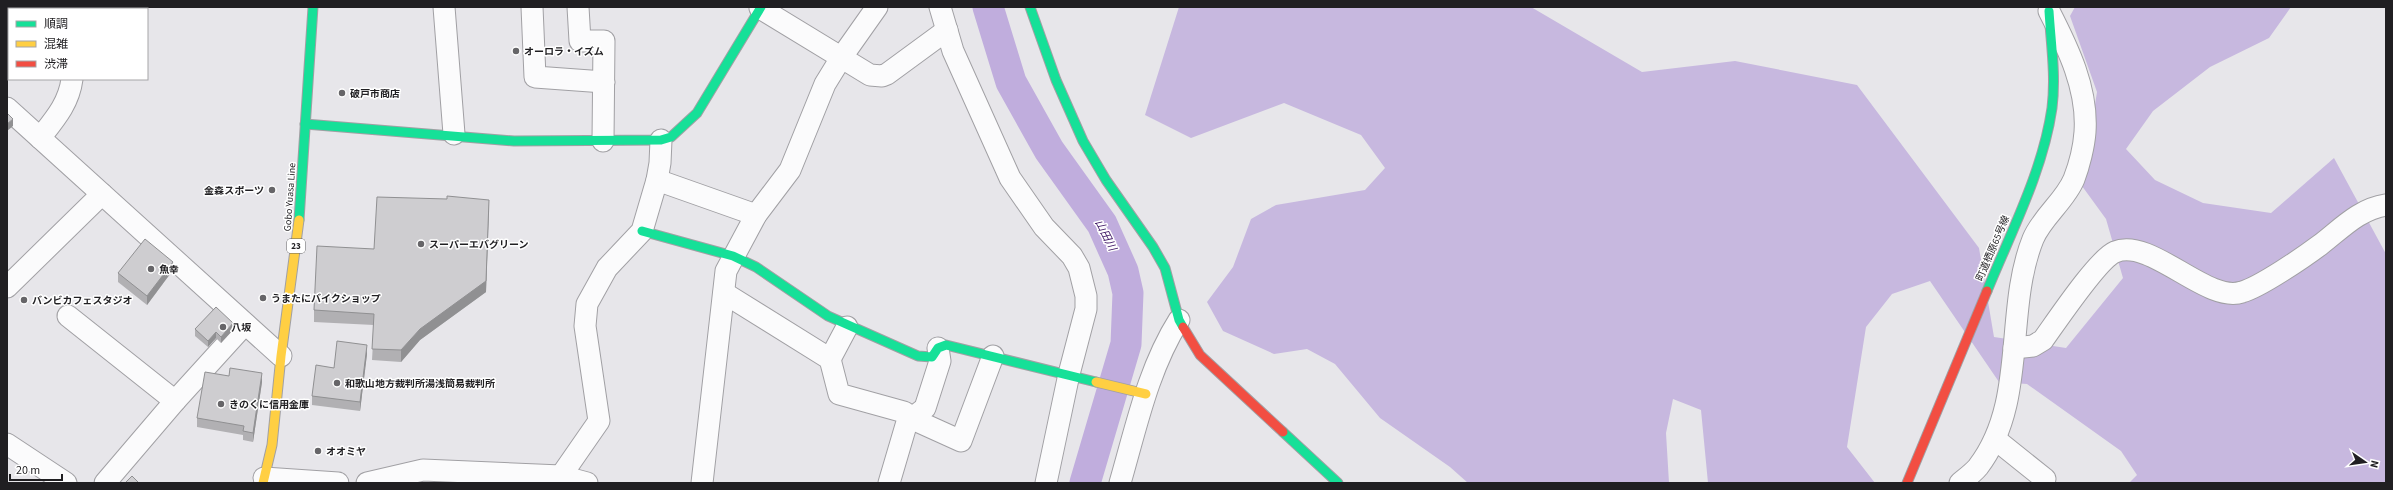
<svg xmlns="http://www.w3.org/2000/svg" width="2393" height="490" font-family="'Source Sans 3','Noto Sans JP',sans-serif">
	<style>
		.forest { fill: #c7b8df }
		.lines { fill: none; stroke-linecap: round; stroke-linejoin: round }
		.river { stroke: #c0addd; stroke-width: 31 }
		.street-casing { stroke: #a1a0a4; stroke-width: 23 }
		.fast-casing { stroke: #a1a0a4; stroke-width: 11 }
		.slow-casing { stroke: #a1a0a4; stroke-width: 11 }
		.jam-casing { stroke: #a1a0a4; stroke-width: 11 }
		.street { stroke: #fbfbfc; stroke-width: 21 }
		.fast { stroke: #16e098; stroke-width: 9 }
		.slow { stroke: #ffcf43; stroke-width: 9 }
		.jam { stroke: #f24e42; stroke-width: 9 }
		.wall { fill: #b1b0b3 }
		.shaded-wall { fill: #909092 }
		.building { fill: #cecdd0; stroke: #909092 }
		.poi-dot { fill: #666568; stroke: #fff; stroke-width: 1.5 }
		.labels { text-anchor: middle; stroke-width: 3; stroke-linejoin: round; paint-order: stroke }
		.shield { fill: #fff; stroke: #636264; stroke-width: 1 }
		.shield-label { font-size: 9px; font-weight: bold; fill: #201f22 }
		.poi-label { font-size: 10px; font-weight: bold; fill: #201f22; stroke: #fff; text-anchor: start }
		.street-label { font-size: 10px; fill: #201f22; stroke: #fff }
		.water-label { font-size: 11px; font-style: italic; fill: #3a1161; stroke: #fff }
	</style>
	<rect width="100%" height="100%" fill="#e7e6ea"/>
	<polygon class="forest" points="1179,7 1531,7 1642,72 1735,61 1857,85 1979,248 1994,337 2066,348 2123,278 2106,219 2082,186 2097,92 2070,16 2075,7 2291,7 2269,38 2210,67 2153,111 2126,149 2155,180 2203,203 2271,213 2334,158 2386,254 2386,483 2129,483 2137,475 2121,451 2027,384 1999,382 1930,281 1892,294 1866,327 1847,447 1875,483 1708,483 1701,410 1673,399 1666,433 1669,483 1468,483 1450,467 1380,418 1335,364 1307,349 1274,354 1223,331 1207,302 1233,267 1251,219 1276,205 1365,190 1385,168 1361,135 1284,103 1191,138 1145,115"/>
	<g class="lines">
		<polyline class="river" points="988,7 1011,82 1049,150 1102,224 1123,271 1128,293 1126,344 1085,483"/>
		<g class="street-casing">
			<g id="street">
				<polyline points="25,7 27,9"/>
				<polyline points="444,7 454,134"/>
				<polyline points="532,7 535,77 604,82"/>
				<polyline points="578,7 580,41 604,41 603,141"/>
				<polyline points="940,7 953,51 1010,178 1044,227 1072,256 1079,268 1086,296 1086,309 1069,374 1046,483"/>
				<polyline points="760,8 870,75 882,76 887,74 947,30"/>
				<polyline points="7,108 281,356"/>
				<path d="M40,138C55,119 69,103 72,79"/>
				<polyline points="657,180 756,215"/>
				<polyline points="7,287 102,194"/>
				<polyline points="724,293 830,359 839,394 904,412 919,422 961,441 993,356"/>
				<polyline points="68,316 175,401"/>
				<path d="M2014,348L2033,346L2043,340C2056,322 2098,259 2115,252C2151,237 2207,304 2242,292C2260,287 2304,257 2320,245C2341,229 2359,209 2386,205"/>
				<polyline points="830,359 847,327"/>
				<polyline points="1995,439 2045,479 2042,483"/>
				<polyline points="7,444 66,483"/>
				<polyline points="264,478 338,483"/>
				<polyline points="105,483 175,401 245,324"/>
				<polyline points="367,483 423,470 561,476 587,483"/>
				<polyline points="556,483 599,421 585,326 587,304 607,268 642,231 657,180 660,163 661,140"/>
				<polyline points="702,483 726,271 756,215 790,170 825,84 841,58 877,7"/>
				<polyline points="889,483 907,422 925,408 940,361 938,348"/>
				<path d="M1120,483C1136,428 1148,369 1179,320"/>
				<path d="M1960,483C1966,478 1973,473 1978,467C2028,402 2004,311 2033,239C2042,217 2065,201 2074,179C2079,166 2084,146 2085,132C2088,89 2068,48 2049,11"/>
			</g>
		</g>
		<g class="fast-casing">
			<g id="fast">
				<polyline points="1030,7 1056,80 1083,141 1106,180 1153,247 1165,268 1179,320 1183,327"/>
				<polyline points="305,124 514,141 661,140 671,137 697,113 761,7"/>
				<polyline points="299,220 313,7"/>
				<polyline points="642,231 733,256 756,267 828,316 918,356 932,357 938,348 946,345 1096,382"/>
				<path d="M1987,291C2011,232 2043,171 2052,108C2056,76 2051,43 2049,11"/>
				<polyline points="1283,432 1338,483"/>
			</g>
		</g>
		<g class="slow-casing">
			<g id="slow">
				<polyline points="1096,382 1146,394"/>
				<polyline points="263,483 272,445 281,356 299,220"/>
			</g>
		</g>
		<g class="jam-casing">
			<g id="jam">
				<polyline points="1183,327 1200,355 1283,432"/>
				<polyline points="1907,483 1987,291"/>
			</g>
		</g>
		<use href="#street" class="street"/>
		<use href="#fast" class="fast"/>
		<use href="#slow" class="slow"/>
		<use href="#jam" class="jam"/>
	</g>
	<g class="wall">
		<polygon points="87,7 134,7 133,9 89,9"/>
		<polygon points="489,211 486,292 420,340 401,362 372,360 374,325 314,322 314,310 374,249"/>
		<polygon points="173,270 147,305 118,282 118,273"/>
		<polygon points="195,329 233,330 221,343 216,338 208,347 195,336"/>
		<polygon points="367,354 360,411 312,405 312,396 334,368"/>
		<polygon points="262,382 253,442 243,440 243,435 197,427 197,418"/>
	</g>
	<g class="shaded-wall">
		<polygon points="126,7 134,7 133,9 125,9"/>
		<polygon points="13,119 13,126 7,131 7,124"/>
		<polygon points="489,200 486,292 420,340 401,362 401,350 420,329"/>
		<polygon points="173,262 173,270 147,305 147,296"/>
		<polygon points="233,323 233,330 221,343 221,337"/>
		<polygon points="216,332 216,338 208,347 208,341"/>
		<polygon points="367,345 367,354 360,411 360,402"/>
		<polygon points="262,373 262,382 253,442 253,433"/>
	</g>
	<g class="building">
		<polygon points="101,7 126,7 125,9 104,9"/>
		<polygon points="7,113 13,119 7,124"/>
		<polygon points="447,196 489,200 486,281 420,329 401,350 372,349 374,314 314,310 317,246 374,249 377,197 447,199"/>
		<polygon points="145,239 173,262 147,296 118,273"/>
		<polygon points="216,307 233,323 221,337 216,332 208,341 195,329"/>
		<polygon points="337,341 367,345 360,402 312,396 316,365 334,368"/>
		<polygon points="230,368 262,373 253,433 243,431 244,426 197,418 205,372 229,376"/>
		<polygon points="132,476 139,483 125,483"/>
	</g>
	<g class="poi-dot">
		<circle cx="516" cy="51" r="4"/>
		<circle cx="342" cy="93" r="4"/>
		<circle cx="272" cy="190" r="4"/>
		<circle cx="421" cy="244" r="4"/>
		<circle cx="151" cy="269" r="4"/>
		<circle cx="263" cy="298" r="4"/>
		<circle cx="24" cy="300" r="4"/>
		<circle cx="223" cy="327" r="4"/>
		<circle cx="337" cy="383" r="4"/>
		<circle cx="221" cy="404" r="4"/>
		<circle cx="318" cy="451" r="4"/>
	</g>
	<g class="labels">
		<rect class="shield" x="287" y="239" width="18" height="14" rx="3"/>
		<g class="shield-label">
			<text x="296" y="249">23</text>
		</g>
		<g class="poi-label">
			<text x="524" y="55">オーロラ・イズム</text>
			<text x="350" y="97">破戸市商店</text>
			<text x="264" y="194" text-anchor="end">金森スポーツ</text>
			<text x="429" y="248">スーパーエバグリーン</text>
			<text x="159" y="273">魚幸</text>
			<text x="271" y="302">うまたにバイクショップ</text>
			<text x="32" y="304">バンビカフェスタジオ</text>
			<text x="231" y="331">八坂</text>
			<text x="345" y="387">和歌山地方裁判所湯浅簡易裁判所</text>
			<text x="229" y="408">きのくに信用金庫</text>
			<text x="326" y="455">オオミヤ</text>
		</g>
		<g class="street-label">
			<text transform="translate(289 197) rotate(-86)" y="4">Gobo Yuasa Line</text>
			<text transform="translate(1992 248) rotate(-67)" y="4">町道栖原65号線</text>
		</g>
		<g class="water-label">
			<text transform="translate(1106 235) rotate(63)" y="4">山田川</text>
		</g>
	</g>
	<rect width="2393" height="490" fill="none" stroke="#201f22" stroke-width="16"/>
	<rect x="8" y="8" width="140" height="72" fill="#ffffff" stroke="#a6a5a7"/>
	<rect x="16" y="21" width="20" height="6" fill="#16e098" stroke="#a6a5a7"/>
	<text x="44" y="28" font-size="12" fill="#201f22">順調</text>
	<rect x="16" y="41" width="20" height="6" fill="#ffcf43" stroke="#a6a5a7"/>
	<text x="44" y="48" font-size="12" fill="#201f22">混雑</text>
	<rect x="16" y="61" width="20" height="6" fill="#f24e42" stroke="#a6a5a7"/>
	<text x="44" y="68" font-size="12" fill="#201f22">渋滞</text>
	<g transform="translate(2365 462) rotate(103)" stroke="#ffffff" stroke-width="3" paint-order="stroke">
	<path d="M0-3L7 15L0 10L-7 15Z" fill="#201f22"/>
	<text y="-6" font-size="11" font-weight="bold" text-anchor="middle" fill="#201f22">N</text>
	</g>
	<path d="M10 474v6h52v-6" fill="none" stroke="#201f22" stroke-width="2"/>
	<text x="16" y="474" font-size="12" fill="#201f22" stroke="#ffffff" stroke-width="3" paint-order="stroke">20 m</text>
</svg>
